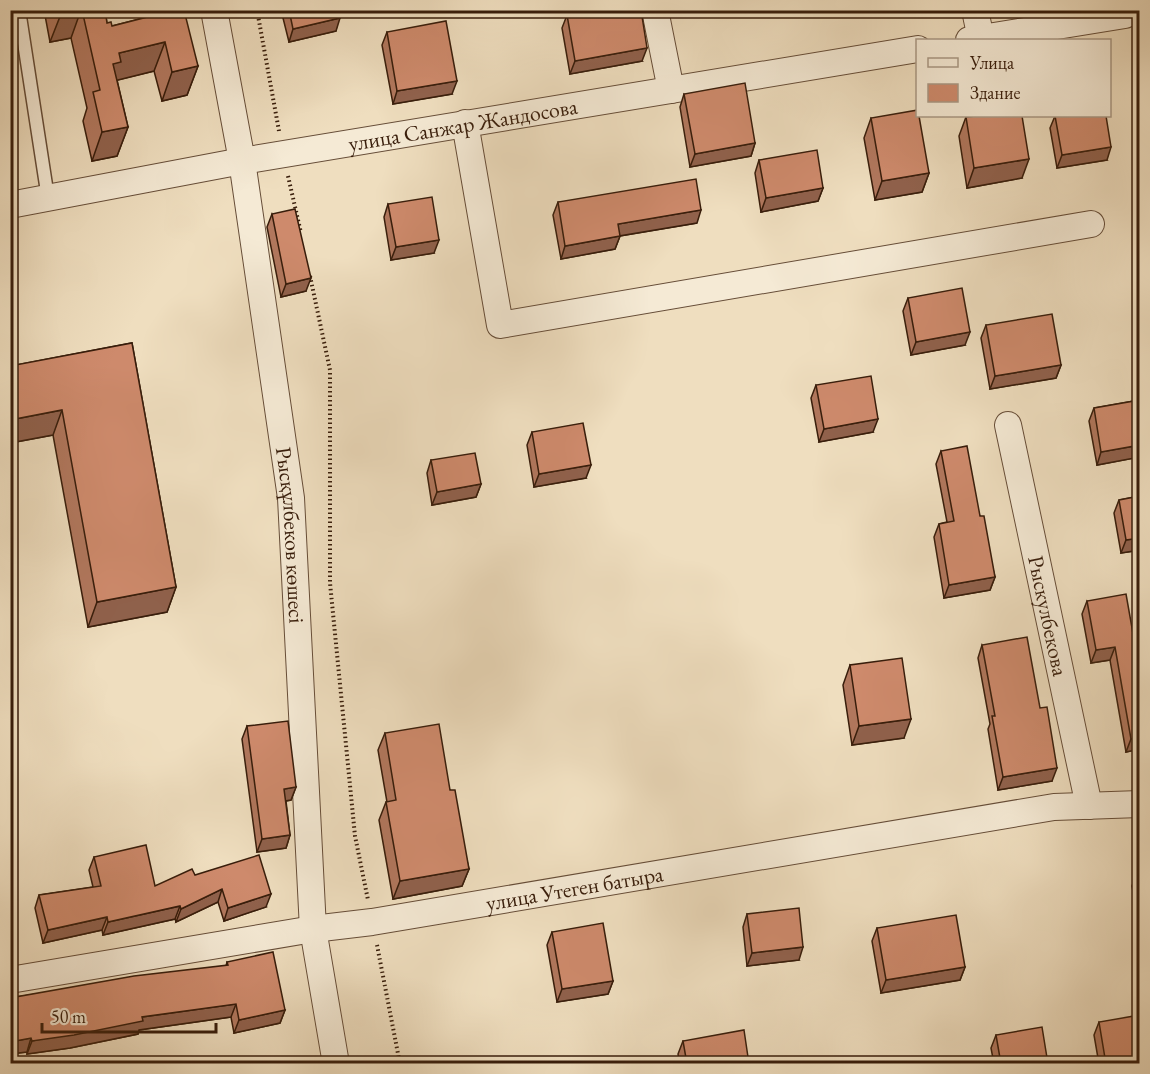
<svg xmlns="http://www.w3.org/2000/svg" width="1150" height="1074" font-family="'EB Garamond',serif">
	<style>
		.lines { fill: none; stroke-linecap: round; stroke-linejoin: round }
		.lane-casing { stroke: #664d38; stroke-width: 15 }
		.street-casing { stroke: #664d38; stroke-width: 28 }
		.path { stroke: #381d0b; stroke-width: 4; stroke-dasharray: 1.5 3; stroke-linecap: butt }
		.lane { stroke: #f5ead5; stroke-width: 12 }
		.street { stroke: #f5ead5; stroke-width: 26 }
		.wall { fill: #b1775d; stroke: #381d0b; stroke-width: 1.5 }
		.shaded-wall { fill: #90614c; stroke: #381d0b; stroke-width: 1.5 }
		.building { fill: #ce8a6c; stroke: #381d0b; stroke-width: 1.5 }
		.labels { text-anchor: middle; stroke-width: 4.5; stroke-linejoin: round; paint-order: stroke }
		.street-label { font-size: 22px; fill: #381d0b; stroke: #f5ead5 }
	</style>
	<rect width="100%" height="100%" fill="#efdebf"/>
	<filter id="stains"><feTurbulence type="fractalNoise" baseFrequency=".00333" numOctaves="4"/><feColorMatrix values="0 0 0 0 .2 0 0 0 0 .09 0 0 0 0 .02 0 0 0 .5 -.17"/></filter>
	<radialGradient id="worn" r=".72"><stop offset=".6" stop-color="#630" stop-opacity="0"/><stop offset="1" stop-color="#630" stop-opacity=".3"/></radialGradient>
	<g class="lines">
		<g class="lane-casing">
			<polyline id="lane" points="19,10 48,198"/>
		</g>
		<g class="street-casing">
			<g id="street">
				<path id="s1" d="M214,10L242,161L291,498L313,929L336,1064"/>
				<polyline points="655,10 671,90"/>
				<polyline points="975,10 981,39"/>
				<polyline points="969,40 1125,15"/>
				<polyline points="465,123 500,325 1091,224"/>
				<path id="s2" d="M10,205L242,161L918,49"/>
				<path id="s3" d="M1008,425L1089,806"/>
				<path id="s4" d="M10,980L313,929L372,922L1054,807L1140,804"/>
			</g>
		</g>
		<g class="path">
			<polyline points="257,10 279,131"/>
			<polyline points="288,176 301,233"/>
			<polyline points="310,276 330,370 330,583 355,836 368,900"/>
			<polyline points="377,945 400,1064"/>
		</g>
		<use href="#lane" class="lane"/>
		<use href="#street" class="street"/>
	</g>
	<g class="wall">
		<polygon points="44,10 105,10 107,23 112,26 175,10 198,66 187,95 162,101 154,71 117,80 128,127 117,156 92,161 83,121 87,108 71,38 50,42"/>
		<polygon points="281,10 339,10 336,31 289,42"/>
		<polygon points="567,15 642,61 570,74 562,28"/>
		<polygon points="387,32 452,94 393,104 382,45"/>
		<polygon points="684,94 755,143 751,156 690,167 680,107"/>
		<polygon points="1055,116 1107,160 1057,168 1050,128"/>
		<polygon points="966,117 1022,178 967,188 959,136"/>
		<polygon points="871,118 929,173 922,192 875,200 864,138"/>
		<polygon points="759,160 823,188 818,201 761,212 755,173"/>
		<polygon points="558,202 697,223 620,236 615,249 561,259 553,215"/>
		<polygon points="388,204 434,253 391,260 384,217"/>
		<polygon points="272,214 306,291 281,297 267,227"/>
		<polygon points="908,298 965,345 911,355 903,311"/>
		<polygon points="986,325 1061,365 1056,378 990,389 981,338"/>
		<polygon points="132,343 176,587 167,612 88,627 53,435 10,443 10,366"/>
		<polygon points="816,385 873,432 819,442 811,398"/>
		<polygon points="1140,400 1140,457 1097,465 1089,421 1094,408"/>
		<polygon points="532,432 586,478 534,487 527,445"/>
		<polygon points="941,451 980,516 995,577 990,590 944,598 934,537 939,524 947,522 936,464"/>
		<polygon points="431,460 481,484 476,497 432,505 427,473"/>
		<polygon points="1140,496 1140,550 1121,553 1114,513 1119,500"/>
		<polygon points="1087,601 1140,673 1140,749 1126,752 1110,660 1091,663 1082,614"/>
		<polygon points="982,645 1052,781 998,790 988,729 990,724 978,658"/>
		<polygon points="850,665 904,738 852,745 843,685"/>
		<polygon points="247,726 296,787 291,800 286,801 290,835 286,848 257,852 242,739"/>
		<polygon points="385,733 450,790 469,869 462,886 393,899 379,820 386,802 387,802 378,750"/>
		<polygon points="94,857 155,886 195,875 266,907 224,921 218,902 176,922 175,919 103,935 102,930 43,943 35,908 39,895 93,887 89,870"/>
		<polygon points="1140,872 1140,930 1132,886 1136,873"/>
		<polygon points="747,914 799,960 747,966 743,927"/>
		<polygon points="877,928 965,967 960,980 881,993 872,941"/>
		<polygon points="552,932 613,981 608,994 557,1002 547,945"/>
		<polygon points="227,962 285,1010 280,1023 234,1033 231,1017 139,1030 138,1034 70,1048 27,1054 27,1052 10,1054 10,998 226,966"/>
		<polygon points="1099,1022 1140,1064 1099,1064 1094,1035"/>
		<polygon points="996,1035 1048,1064 994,1064 991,1048"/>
		<polygon points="683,1041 749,1064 680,1064 678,1054"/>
	</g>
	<g class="shaded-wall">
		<polygon points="76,10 81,10 71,38 50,42 61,14"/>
		<polygon points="340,18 336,31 289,42 293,29"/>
		<polygon points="165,42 154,71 114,81 113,64 119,53"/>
		<polygon points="647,48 642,61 570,74 575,61"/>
		<polygon points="198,66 187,95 162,101 172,72"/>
		<polygon points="457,81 452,94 393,104 397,91"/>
		<polygon points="128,127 117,156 92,161 102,132"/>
		<polygon points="755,143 751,156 690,167 695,154"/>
		<polygon points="1111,147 1107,160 1057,168 1062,155"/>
		<polygon points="1029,159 1022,178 967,188 974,168"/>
		<polygon points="929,173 922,192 875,200 882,181"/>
		<polygon points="823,188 818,201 761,212 766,198"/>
		<polygon points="701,210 697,223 613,237 618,224"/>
		<polygon points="620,236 615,249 561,259 565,246"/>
		<polygon points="439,240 434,253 391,260 396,247"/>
		<polygon points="311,278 306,291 281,297 286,284"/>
		<polygon points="970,332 965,345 911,355 916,342"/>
		<polygon points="1061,365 1056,378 990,389 995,376"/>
		<polygon points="62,410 53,435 10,443 10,420"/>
		<polygon points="878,419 873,432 819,442 824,429"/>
		<polygon points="1140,445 1140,457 1097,465 1101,452"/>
		<polygon points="591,465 586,478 534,487 539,474"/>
		<polygon points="481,484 476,497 432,505 437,492"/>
		<polygon points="1140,538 1140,550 1121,553 1126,540"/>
		<polygon points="995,577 990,590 944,598 949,585"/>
		<polygon points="176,587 167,612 88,627 97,602"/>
		<polygon points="1115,647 1110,660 1091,663 1096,650"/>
		<polygon points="911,719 904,738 852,745 859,726"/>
		<polygon points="1140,737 1140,749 1126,752 1131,739"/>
		<polygon points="1057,768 1052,781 998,790 1003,777"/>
		<polygon points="296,787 291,800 279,802 284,789"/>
		<polygon points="290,835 286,848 257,852 262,839"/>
		<polygon points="469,869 462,886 393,899 400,881"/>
		<polygon points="222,889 218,902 176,922 181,909"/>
		<polygon points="271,894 266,907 224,921 228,908"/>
		<polygon points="180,906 175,919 103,935 108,922"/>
		<polygon points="107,917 102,930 43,943 48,930"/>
		<polygon points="803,947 799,960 747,966 752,953"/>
		<polygon points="965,967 960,980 881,993 886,980"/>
		<polygon points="613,981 608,994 557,1002 562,989"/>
		<polygon points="236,1004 231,1017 139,1030 138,1034 70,1048 27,1054 32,1041 142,1017"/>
		<polygon points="285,1010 280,1023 234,1033 239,1020"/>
		<polygon points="31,1038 27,1052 10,1054 10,1042"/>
	</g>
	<g class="building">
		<polygon points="60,10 76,10 61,14"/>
		<polygon points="82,10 105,10 107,23 111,22 112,26 175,10 184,10 198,66 172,72 165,42 119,53 121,62 113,64 128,127 102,132 93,92 100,90"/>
		<polygon points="289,10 339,10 340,18 293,29"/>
		<polygon points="595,10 641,10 647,48 575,61 567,15"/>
		<polygon points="10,17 13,28 10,28"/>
		<polygon points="446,21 457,81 397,91 387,32"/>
		<polygon points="745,83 755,143 695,154 684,94"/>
		<polygon points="918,110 918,116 919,116 929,173 882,181 871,118"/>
		<polygon points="976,116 1022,116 1029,159 974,168 966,117"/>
		<polygon points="1055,116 1106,116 1111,147 1062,155"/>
		<polygon points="817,150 823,188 766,198 759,160"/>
		<polygon points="696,179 701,210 618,224 620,236 565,246 558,202"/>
		<polygon points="432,197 439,240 396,247 388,204"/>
		<polygon points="295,209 311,278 286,284 272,214"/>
		<polygon points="962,288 970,332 916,342 908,298"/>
		<polygon points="1052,314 1061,365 995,376 986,325"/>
		<polygon points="132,343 176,587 97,602 62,410 10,420 10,366"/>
		<polygon points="871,376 878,419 824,429 816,385"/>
		<polygon points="1140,400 1140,445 1101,452 1094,408"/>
		<polygon points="583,423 591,465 539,474 532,432"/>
		<polygon points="967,446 980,516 984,516 995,577 949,585 939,524 954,521 941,451"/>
		<polygon points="475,453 481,484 437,492 431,460"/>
		<polygon points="1140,496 1140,538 1126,540 1119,500"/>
		<polygon points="1126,594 1140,673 1140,737 1131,739 1115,647 1096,650 1087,601"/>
		<polygon points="1027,637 1040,708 1047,707 1057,768 1003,777 992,716 995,716 982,645"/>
		<polygon points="902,658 911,719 859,726 850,665"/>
		<polygon points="288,721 296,787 284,789 290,835 262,839 247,726"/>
		<polygon points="439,724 450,790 455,790 469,869 400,881 386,802 396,800 385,733"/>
		<polygon points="146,845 155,886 192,869 195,875 259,855 271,894 228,908 222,889 181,909 180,906 108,922 107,917 48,930 39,895 101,886 94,857"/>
		<polygon points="1140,872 1140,890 1136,873"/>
		<polygon points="799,908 803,947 752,953 747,914"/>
		<polygon points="956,915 965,967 886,980 877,928"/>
		<polygon points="603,923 613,981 562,989 552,932"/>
		<polygon points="273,952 285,1010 239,1020 236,1004 142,1017 143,1021 74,1035 32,1041 31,1038 10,1042 10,998 134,976 228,965 227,962"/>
		<polygon points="1140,1015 1140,1064 1106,1064 1099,1022"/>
		<polygon points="1042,1027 1048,1064 1001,1064 996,1035"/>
		<polygon points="744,1030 749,1064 687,1064 683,1041"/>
	</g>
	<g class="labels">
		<g class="street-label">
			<text dy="8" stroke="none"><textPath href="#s2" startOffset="460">улица Санжар Жандосова</textPath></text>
			<text dy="8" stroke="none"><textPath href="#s1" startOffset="531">Рысқұлбеков көшесі</textPath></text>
			<text dy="8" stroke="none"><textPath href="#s3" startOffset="195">Рыскулбекова</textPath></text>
			<text dy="8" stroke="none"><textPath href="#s4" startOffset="572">улица Утеген батыра</textPath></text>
		</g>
	</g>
	<rect width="1150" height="1074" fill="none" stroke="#efdebf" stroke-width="36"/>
	<rect x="12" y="12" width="1126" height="1050" fill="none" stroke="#381d0b" stroke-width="3"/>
	<rect x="18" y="18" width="1114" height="1038" fill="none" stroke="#381d0b" stroke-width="1.5"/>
	<rect x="916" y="39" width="195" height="78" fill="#f5ead5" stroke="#a99884" stroke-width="1.5"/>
	<rect x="928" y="58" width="30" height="9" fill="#f5ead5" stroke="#a99884" stroke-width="1.5"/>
	<text x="970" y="69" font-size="18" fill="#381d0b">Улица</text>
	<rect x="928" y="84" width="30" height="18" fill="#ce8a6c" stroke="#a99884" stroke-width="1.5"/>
	<text x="970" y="99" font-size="18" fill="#381d0b">Здание</text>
	<path d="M42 1023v9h174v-9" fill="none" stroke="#381d0b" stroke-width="3"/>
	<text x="51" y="1023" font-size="18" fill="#381d0b" stroke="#f5ead5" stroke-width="4.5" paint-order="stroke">50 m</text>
	<rect width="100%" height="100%" filter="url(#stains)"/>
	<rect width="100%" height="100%" fill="url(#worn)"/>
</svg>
